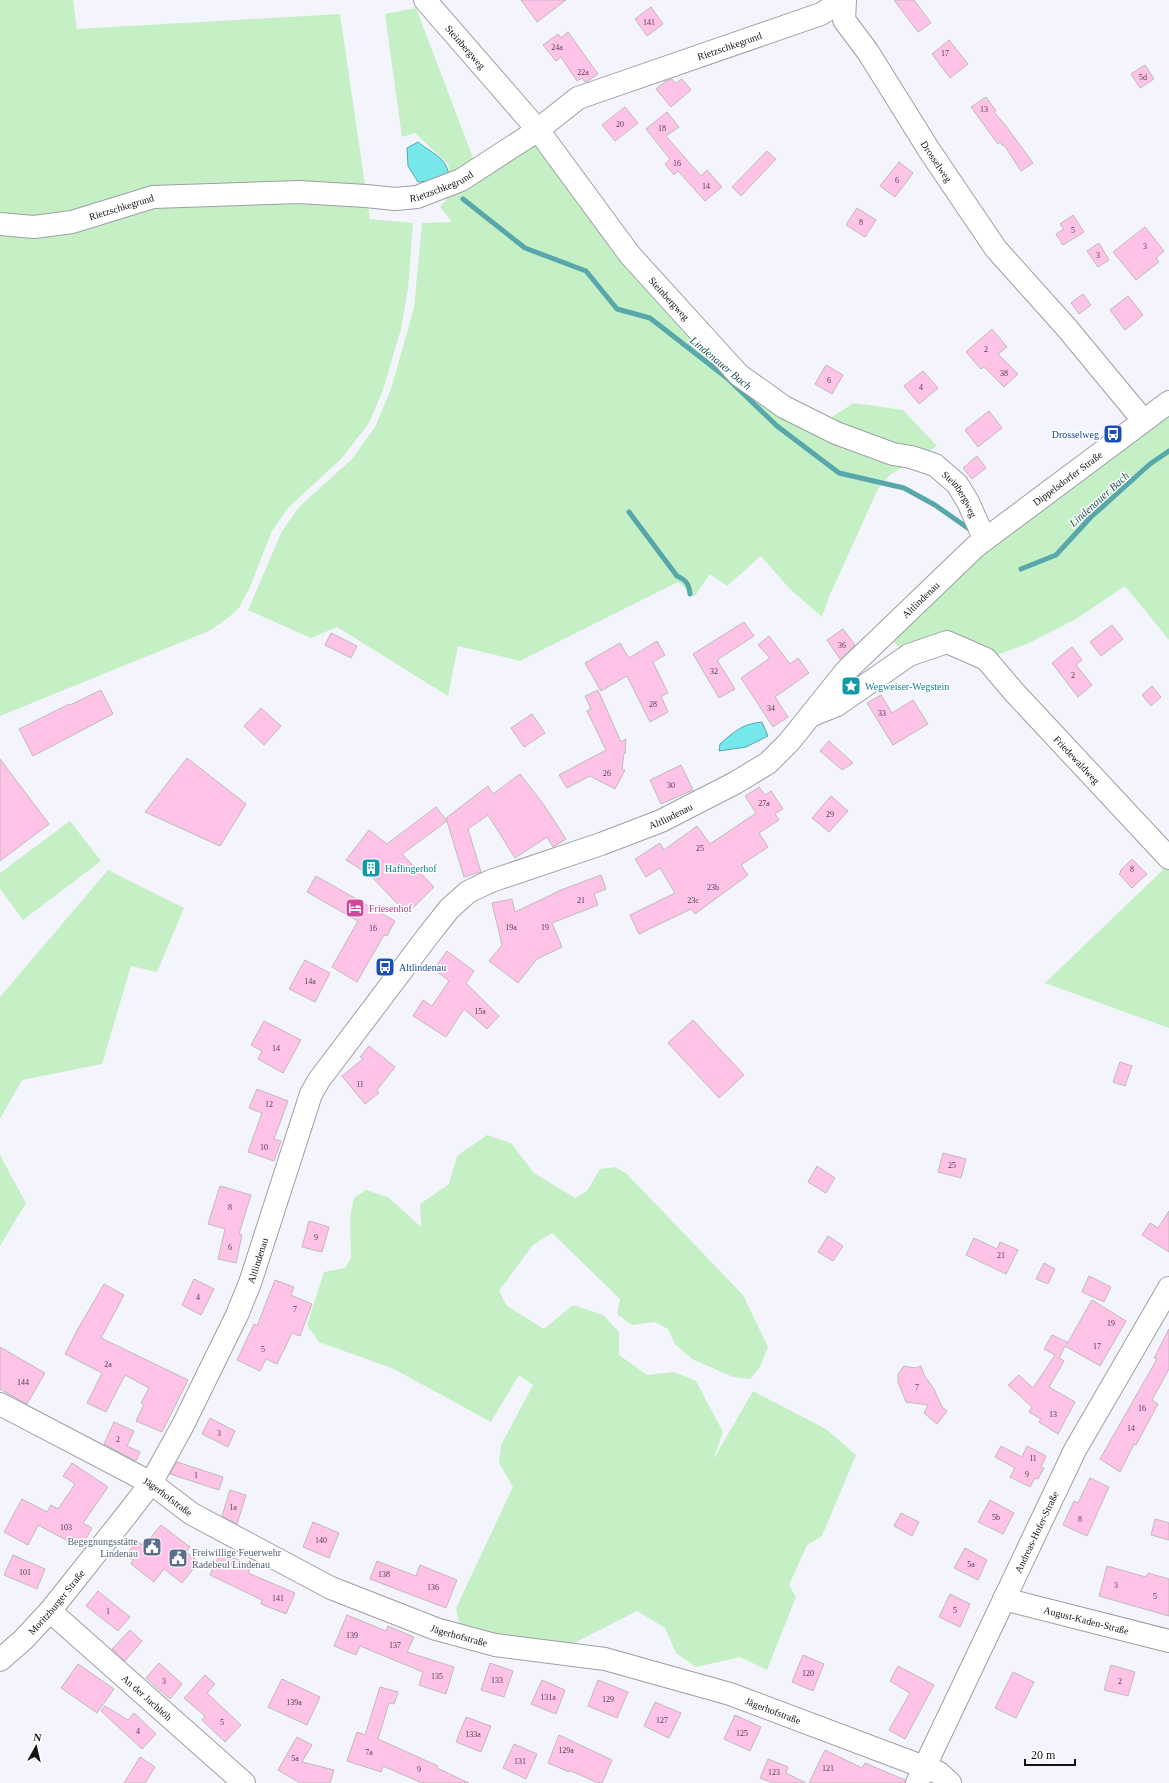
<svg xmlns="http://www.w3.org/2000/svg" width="1169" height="1783" font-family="'Times New Roman',serif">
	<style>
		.green { fill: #c5f0c5 }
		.water { fill: #76e7eb; stroke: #58a7ab }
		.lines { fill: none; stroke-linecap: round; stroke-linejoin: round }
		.stream { stroke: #58a7ab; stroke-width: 5 }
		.building { fill: #ffc3e7; stroke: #c0b9bd }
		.minor-casing { stroke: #9d9fa4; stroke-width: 24 }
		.minor { stroke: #fff; stroke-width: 22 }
		.labels { text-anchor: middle; stroke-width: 3; stroke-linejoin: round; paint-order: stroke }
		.number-label { font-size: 8px; fill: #4d3f4a }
		.street-label { font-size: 10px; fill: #121315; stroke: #fff }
		.transit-label { font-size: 10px; fill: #164399; stroke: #fff; text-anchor: end }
		.culture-label { font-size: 10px; fill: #0d838f; stroke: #fff; text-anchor: start }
		.hotel-label { font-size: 10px; fill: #b23c85; stroke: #fff; text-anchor: start }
		.service-label { font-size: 10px; fill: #4e5e75; stroke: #fff; text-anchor: end }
		.water-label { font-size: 11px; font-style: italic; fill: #1b4e50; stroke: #fff }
	</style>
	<rect width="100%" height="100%" fill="#f4f5fc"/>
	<g class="green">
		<polygon points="0,0 73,0 77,29 340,14 370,219 413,223 408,289 401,329 383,390 369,423 342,458 289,507 272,531 250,587 239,608 228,618 209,631 0,716 0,230 69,215 0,218"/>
		<polygon points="416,8 478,171 538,132 737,377 817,426 854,403 903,410 937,446 890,475 878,489 829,597 822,617 789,588 761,556 727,586 710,574 694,597 678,582 520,661 458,646 448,696 337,627 311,638 248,610 282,531 299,507 352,459 375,427 391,389 414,308 422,223 452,222 440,207 461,182 450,174 448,164 415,133 402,137 385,14"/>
		<polygon points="1169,406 1169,640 1125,586 1076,619 1027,644 986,659 947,635 901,649 889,636 980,551"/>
		<polygon points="70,821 101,861 23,920 0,889 0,873"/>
		<polygon points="1169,863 1169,1028 1045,983 1167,866"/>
		<polygon points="108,870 184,908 157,972 131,966 102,1064 22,1080 0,1119 0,997"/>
		<polygon points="487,1135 511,1143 534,1173 575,1198 587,1191 600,1169 615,1167 626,1173 743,1295 768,1347 760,1367 750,1379 733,1377 692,1359 675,1344 668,1329 655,1322 632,1325 617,1314 620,1299 552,1233 533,1245 499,1291 507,1306 544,1329 573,1305 603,1315 619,1332 619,1355 647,1375 674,1372 696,1381 723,1432 713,1460 753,1391 826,1429 856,1455 822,1536 807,1545 789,1585 796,1597 767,1670 740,1657 696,1667 676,1653 665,1628 637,1611 568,1646 524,1642 460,1627 456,1608 513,1487 499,1463 501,1445 533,1385 519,1375 491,1422 394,1369 319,1342 307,1325 324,1272 345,1268 351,1258 350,1217 354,1198 366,1190 388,1197 421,1227 420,1204 449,1184 457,1156"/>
		<polygon points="0,1155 26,1203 0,1246"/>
	</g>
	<g class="water">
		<path d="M418,142C431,153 445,156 449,174L431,181L418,182L408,166L407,148Z"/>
		<path d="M762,722L768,736L746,747L719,751L720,744C735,731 742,724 762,722Z"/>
	</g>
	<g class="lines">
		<g class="stream">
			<polyline points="463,199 525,248 586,271 617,309 650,318 727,378 777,426 839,473 904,488 935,505 972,531"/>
			<path d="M629,512L677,576C686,580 689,584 690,594"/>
			<polyline points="1021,569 1056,555 1090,518 1150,464 1169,451"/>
		</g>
	</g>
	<g class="building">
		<polygon points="521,0 566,0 537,22"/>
		<polygon points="894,0 914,0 931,23 918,32"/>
		<polygon points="651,7 663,24 647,36 635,19"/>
		<polygon points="568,32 598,74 588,81 585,82 582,78 577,81 561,57 556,61 543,45 558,34 561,38"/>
		<polygon points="949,40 968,64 950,78 932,54"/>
		<polygon points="1145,65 1154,79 1140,88 1131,74"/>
		<polygon points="672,79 676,83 682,79 691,90 671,107 656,89 666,81"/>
		<polygon points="986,97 996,111 994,112 1006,126 1033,163 1021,171 1004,145 1003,146 1000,142 998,144 971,107"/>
		<polygon points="625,107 638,123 615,141 602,125"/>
		<polygon points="667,112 679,127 666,136 701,176 707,170 722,187 705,201 678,171 674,175 665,164 670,159 646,129"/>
		<polygon points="767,151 776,159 741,196 732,187"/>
		<polygon points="899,162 913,173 895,197 880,186"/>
		<polygon points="857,208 876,220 865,237 846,225"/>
		<polygon points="1073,215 1084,232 1063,245 1056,234 1064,229 1060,224"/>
		<polygon points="1145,227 1164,251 1156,258 1159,262 1136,280 1113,252"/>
		<polygon points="1099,243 1109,260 1098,267 1087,251"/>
		<polygon points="1083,294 1091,305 1079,314 1071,303"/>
		<polygon points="1128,296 1143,315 1125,330 1110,310"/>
		<polygon points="992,329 1007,347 998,354 1018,374 1004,387 984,367 981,369 966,352"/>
		<polygon points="826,365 843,375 832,394 815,384"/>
		<polygon points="923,371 938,388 919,404 904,386"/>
		<polygon points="989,411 1002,428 978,447 965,430"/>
		<polygon points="977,456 986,468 972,479 963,468"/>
		<polygon points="744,622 754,636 717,660 735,689 719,698 693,654"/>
		<polygon points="1112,625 1123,639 1101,656 1090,642"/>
		<polygon points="843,629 855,645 840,659 827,640"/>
		<polygon points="331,633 357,646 351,658 325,645"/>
		<polygon points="769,636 790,664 798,658 809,673 775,697 788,717 773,727 741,678 770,658 758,645"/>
		<polygon points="657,641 665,655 653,662 668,693 661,696 668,712 650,722 627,676 601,691 585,663 620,643 629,658"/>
		<polygon points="1072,647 1082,660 1076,665 1092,685 1078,697 1052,663"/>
		<polygon points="1152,686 1161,697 1151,706 1142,695"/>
		<polygon points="101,690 113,714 33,756 19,729 69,704 70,705"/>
		<polygon points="598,690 621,742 626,739 625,750 626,753 624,753 622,769 625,770 615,789 590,776 567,788 559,775 606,750 587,711 591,709 585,696"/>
		<polygon points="881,695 892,713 913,700 928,724 893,745 867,703"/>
		<polygon points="261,708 281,726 264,745 244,726"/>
		<polygon points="532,714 545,733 524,747 511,728"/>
		<polygon points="829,741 853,763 842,770 820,751"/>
		<polygon points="187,758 246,804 220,846 145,812"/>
		<polygon points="0,759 49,824 0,861"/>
		<polygon points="681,765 693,790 661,804 650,780"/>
		<polygon points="520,774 544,805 566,839 553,847 547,837 515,858 488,815 468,829 481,872 464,877 446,818 488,786 493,794"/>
		<polygon points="759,787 765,795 771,791 783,809 775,814 779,820 759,833 768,847 741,865 748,875 695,914 691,909 639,934 630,915 675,893 660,868 646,877 635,859 660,843 664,850 697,826 710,844 756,813 745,796"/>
		<polygon points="831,796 848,811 829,832 812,818"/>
		<polygon points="436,807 447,821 402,854 434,887 407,914 371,876 346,860 369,830 387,844"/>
		<polygon points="1132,859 1147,874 1132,888 1119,874 1121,872 1120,871"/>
		<polygon points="601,875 606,889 594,894 598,905 552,923 562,947 537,959 518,983 489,961 502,945 492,903 512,899 515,912 561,890"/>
		<polygon points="316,876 395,921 387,936 384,935 357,982 332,967 358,921 307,892"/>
		<polygon points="447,951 474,971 466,983 499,1016 487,1029 464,1009 446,1037 413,1016 423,1000 432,1006 449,981 434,969"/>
		<polygon points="305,960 330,973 315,1002 289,989"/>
		<polygon points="693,1020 744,1075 719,1098 668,1043"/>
		<polygon points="264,1021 301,1040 283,1073 258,1059 262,1051 251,1045"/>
		<polygon points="369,1046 395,1067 377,1090 379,1093 365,1104 342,1076 363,1059 360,1057"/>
		<polygon points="1120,1062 1132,1066 1125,1086 1113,1082"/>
		<polygon points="257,1089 288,1101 274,1139 281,1141 274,1161 248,1152 262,1113 249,1108"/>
		<polygon points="943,1153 966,1159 961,1178 938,1172"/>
		<polygon points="817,1166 835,1178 826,1193 808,1182"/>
		<polygon points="220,1186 251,1195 239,1234 242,1235 236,1263 218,1259 225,1229 208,1224"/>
		<polygon points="1169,1211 1169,1252 1142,1235 1150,1223 1158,1228"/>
		<polygon points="309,1221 329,1227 322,1252 302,1247"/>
		<polygon points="828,1236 843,1246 833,1261 818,1252"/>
		<polygon points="974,1238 997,1249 1000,1242 1018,1250 1006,1274 966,1255"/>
		<polygon points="1044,1263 1055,1269 1048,1284 1036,1279"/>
		<polygon points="1089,1276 1111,1287 1104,1302 1082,1292"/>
		<polygon points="194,1279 214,1289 201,1315 182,1305"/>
		<polygon points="275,1280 294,1287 291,1295 312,1304 300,1336 292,1333 277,1364 266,1359 260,1371 237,1360 254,1324 257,1326"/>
		<polygon points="104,1284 124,1295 101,1338 188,1380 162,1432 136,1421 144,1404 141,1403 149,1388 125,1375 106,1412 87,1403 102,1373 65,1354 79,1327"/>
		<polygon points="1092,1300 1126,1321 1100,1366 1065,1346 1059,1358 1064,1361 1049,1387 1075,1402 1058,1434 1039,1422 1041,1419 1029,1412 1032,1407 1008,1385 1019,1375 1033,1388 1055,1355 1044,1349 1052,1335 1067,1342 1067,1344"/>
		<polygon points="1169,1329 1169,1369 1152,1400 1158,1404 1136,1445 1134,1444 1120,1472 1100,1459 1157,1359 1154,1358"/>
		<polygon points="0,1347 45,1373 27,1404 0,1389"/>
		<polygon points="904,1366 915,1368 921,1366 924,1375 934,1389 942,1407 947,1411 937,1424 924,1413 928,1405 906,1402 898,1382 898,1374"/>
		<polygon points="210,1418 235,1431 228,1447 202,1434"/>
		<polygon points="114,1422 134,1431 127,1446 140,1452 136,1461 104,1444"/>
		<polygon points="1001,1446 1022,1457 1027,1446 1046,1456 1041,1467 1044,1468 1038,1479 1035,1478 1030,1487 1010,1477 1015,1468 995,1457"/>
		<polygon points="177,1462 223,1477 219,1490 170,1474"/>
		<polygon points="72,1463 108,1487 83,1523 92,1528 81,1548 38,1525 28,1545 4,1532 22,1499 47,1512 51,1505 58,1509 75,1484 63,1476"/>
		<polygon points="1090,1478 1109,1487 1087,1536 1063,1525 1074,1501 1078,1503"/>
		<polygon points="230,1490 246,1495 237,1524 222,1516"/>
		<polygon points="990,1500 1014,1513 1003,1534 978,1522"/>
		<polygon points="901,1513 919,1522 912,1536 894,1526"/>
		<polygon points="1155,1519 1169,1523 1169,1540 1151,1535"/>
		<polygon points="313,1522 339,1533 329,1558 303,1547"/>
		<polygon points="161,1525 190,1547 186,1552 199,1562 182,1583 164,1569 154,1582 131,1564 133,1560 126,1555 137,1541 144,1546"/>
		<polygon points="965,1548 987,1560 978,1580 954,1568"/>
		<polygon points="221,1552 251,1566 248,1573 295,1593 286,1614 261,1604 262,1600 210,1575"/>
		<polygon points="13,1555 45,1569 37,1589 4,1575"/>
		<polygon points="377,1561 416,1576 420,1565 457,1580 446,1608 370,1579"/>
		<polygon points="1107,1566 1146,1577 1148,1573 1169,1579 1169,1616 1099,1596"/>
		<polygon points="98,1591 130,1617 118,1631 86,1606"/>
		<polygon points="950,1594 970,1604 960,1627 939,1617"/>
		<polygon points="347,1615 386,1631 388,1626 414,1637 407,1652 454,1667 446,1694 419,1685 423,1672 360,1646 356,1655 334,1646"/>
		<polygon points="130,1630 142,1641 125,1661 112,1649"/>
		<polygon points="803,1655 824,1664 813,1691 792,1682"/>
		<polygon points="159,1663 182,1684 170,1699 146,1678"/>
		<polygon points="490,1663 513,1671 504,1697 481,1690"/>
		<polygon points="78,1664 114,1689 97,1713 61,1688"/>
		<polygon points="1111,1665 1135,1672 1128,1696 1104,1690"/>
		<polygon points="898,1666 934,1685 905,1739 889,1730 910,1693 890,1681"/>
		<polygon points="1013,1672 1034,1682 1016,1718 995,1708"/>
		<polygon points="205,1675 215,1684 207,1693 241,1725 225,1742 202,1720 205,1716 184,1698"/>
		<polygon points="282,1679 320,1697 307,1725 268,1707"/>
		<polygon points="542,1680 565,1690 556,1714 531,1704"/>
		<polygon points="598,1680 628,1692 617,1718 588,1706"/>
		<polygon points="380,1687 398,1692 394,1704 389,1703 378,1739 438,1766 437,1768 469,1783 422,1783 383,1766 381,1772 347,1761 357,1732 365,1735"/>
		<polygon points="655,1702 681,1713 669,1738 644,1726"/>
		<polygon points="105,1706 128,1720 134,1713 156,1734 142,1749 101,1711"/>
		<polygon points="735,1715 761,1727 750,1751 724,1739"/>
		<polygon points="466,1717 491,1726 481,1752 456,1742"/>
		<polygon points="559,1735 612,1760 602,1783 598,1783 569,1770 569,1772 548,1763"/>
		<polygon points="297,1737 312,1745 302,1762 334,1770 330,1783 300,1783 278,1770"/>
		<polygon points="514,1744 537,1754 526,1779 503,1768"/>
		<polygon points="825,1750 862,1768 865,1763 905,1780 905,1783 809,1783"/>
		<polygon points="140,1757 155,1767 145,1783 124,1783"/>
		<polygon points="768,1759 788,1767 786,1773 806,1783 773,1783 760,1778"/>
	</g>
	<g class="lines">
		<g class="minor-casing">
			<g id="minor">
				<path id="s1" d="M425,0L538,130L630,255L739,375L784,407L836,433L893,454L911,457L935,465L957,484L968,502L984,538"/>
				<path id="s2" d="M845,0L844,20L868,52L929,150L996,249L1066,327L1143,420"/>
				<path id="s3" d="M0,224L34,227L72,222L153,197L299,192L366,196L395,199L417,197L461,180L535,132L578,98L821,14L843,0"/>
				<path id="s4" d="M812,715L837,705L909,655L947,642L986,659L1014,692L1169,858"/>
				<path id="s5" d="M0,1404L151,1483L192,1514L331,1588L436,1629L495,1645L605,1659L730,1694L924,1767L939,1773L950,1783"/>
				<path id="s6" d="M1004,1599L1169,1641"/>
				<path id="s7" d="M50,1611L244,1783"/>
				<path id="s8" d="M0,1660L23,1640L50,1611L128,1513L151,1483L183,1425L237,1315L250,1283L311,1094L319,1080L427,937L449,909L468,892L491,881L601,844L661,821L735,783L768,763L789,742L846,671L975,547L1169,402"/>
				<path id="s9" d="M917,1783L1075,1450L1169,1288"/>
			</g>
		</g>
		<use href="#minor" class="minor"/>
	</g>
	<defs>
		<g id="bus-square" transform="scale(1)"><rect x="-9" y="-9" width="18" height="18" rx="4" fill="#1a4fb4" stroke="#fff"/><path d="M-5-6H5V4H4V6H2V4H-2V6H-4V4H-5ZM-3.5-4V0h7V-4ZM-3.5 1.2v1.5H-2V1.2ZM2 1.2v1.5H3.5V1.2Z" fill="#fff"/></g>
		<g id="sight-square" transform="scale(1)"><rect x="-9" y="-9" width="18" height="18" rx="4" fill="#0f9aa8" stroke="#fff"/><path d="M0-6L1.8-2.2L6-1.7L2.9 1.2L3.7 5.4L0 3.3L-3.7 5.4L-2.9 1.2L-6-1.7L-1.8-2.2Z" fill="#fff"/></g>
		<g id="building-square" transform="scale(1)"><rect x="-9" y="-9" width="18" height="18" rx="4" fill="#0f9aa8" stroke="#fff"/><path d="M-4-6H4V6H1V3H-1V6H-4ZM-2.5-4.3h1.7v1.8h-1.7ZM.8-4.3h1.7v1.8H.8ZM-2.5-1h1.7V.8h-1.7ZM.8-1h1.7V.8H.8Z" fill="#fff"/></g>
		<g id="hotel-square" transform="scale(1)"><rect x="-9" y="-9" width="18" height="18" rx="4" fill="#d1479c" stroke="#fff"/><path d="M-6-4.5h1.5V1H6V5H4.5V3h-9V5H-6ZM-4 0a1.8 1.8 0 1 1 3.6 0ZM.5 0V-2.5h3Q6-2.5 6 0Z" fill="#fff"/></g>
		<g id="civic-square" transform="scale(1)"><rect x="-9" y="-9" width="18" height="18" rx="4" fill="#5c6f8a" stroke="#fff"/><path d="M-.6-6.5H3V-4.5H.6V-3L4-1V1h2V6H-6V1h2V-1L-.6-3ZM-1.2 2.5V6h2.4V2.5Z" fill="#fff"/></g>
	</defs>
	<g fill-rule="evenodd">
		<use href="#bus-square" x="1113" y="434"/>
		<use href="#sight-square" x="851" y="686"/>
		<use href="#building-square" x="371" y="868"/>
		<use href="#hotel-square" x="355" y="908"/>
		<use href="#bus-square" x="385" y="967"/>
		<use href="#civic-square" x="152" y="1547"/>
		<use href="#civic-square" x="178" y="1558"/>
	</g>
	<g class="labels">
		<g class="number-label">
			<text x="649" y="25">141</text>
			<text x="557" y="50">24a</text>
			<text x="945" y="56">17</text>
			<text x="583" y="75">22a</text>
			<text x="1143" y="80">5d</text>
			<text x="984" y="112">13</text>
			<text x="620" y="127">20</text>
			<text x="662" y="131">18</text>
			<text x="677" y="166">16</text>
			<text x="897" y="183">6</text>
			<text x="706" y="189">14</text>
			<text x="861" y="225">8</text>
			<text x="1073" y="233">5</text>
			<text x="1145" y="249">3</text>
			<text x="1098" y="258">3</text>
			<text x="986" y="352">2</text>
			<text x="1004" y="376">38</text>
			<text x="829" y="383">6</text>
			<text x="921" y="390">4</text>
			<text x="842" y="648">36</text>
			<text x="714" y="674">32</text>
			<text x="1073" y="678">2</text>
			<text x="653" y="707">28</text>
			<text x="771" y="711">34</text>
			<text x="882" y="716">33</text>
			<text x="607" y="776">26</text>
			<text x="671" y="788">30</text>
			<text x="764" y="806">27a</text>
			<text x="830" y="817">29</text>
			<text x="700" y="851">25</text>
			<text x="1132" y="872">8</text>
			<text x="713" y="890">23b</text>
			<text x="581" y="903">21</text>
			<text x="693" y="903">23c</text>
			<text x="511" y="930">19a</text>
			<text x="545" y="930">19</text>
			<text x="373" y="931">16</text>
			<text x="310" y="984">14a</text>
			<text x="480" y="1014">15a</text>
			<text x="276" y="1051">14</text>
			<text x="360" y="1087">11</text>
			<text x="269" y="1107">12</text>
			<text x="264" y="1150">10</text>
			<text x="952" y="1168">25</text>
			<text x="230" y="1210">8</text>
			<text x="316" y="1240">9</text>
			<text x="230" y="1250">6</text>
			<text x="1001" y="1258">21</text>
			<text x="198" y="1300">4</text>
			<text x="295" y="1312">7</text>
			<text x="1111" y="1326">19</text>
			<text x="1097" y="1349">17</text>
			<text x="263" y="1352">5</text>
			<text x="108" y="1367">2a</text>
			<text x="23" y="1385">144</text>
			<text x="917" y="1390">7</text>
			<text x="1142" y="1411">16</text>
			<text x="1053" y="1417">13</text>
			<text x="1131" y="1431">14</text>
			<text x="219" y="1436">3</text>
			<text x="118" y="1442">2</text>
			<text x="1033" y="1461">11</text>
			<text x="1027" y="1477">9</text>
			<text x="196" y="1478">1</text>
			<text x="233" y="1510">1a</text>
			<text x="996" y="1520">5b</text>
			<text x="1080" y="1522">8</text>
			<text x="66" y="1530">103</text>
			<text x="321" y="1543">140</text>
			<text x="971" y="1567">5a</text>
			<text x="25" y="1575">101</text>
			<text x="384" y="1577">138</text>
			<text x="1116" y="1588">3</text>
			<text x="433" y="1590">136</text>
			<text x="1155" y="1599">5</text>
			<text x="278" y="1601">141</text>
			<text x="955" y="1613">5</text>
			<text x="108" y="1614">1</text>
			<text x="352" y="1638">139</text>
			<text x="395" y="1648">137</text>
			<text x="808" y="1676">120</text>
			<text x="437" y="1679">135</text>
			<text x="497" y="1683">133</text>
			<text x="164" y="1684">3</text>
			<text x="1120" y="1684">2</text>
			<text x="548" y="1700">131a</text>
			<text x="608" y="1702">129</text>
			<text x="294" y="1705">139a</text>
			<text x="662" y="1723">127</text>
			<text x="222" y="1725">5</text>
			<text x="138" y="1734">4</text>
			<text x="742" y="1736">125</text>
			<text x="473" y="1737">133a</text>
			<text x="566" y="1753">129a</text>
			<text x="369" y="1755">7a</text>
			<text x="295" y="1761">5a</text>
			<text x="520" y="1764">131</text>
			<text x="828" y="1771">121</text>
			<text x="419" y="1772">9</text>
			<text x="774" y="1775">123</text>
		</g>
		<g class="street-label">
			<text dy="4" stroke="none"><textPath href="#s3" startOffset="772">Rietzschkegrund</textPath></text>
			<text dy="4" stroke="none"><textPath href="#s1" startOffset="62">Steinbergweg</textPath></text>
			<text dy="4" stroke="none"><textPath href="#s2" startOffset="189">Drosselweg</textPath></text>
			<text dy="4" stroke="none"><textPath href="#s3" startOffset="448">Rietzschkegrund</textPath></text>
			<text dy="4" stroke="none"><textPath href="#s3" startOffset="124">Rietzschkegrund</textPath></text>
			<text dy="4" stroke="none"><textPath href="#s1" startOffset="386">Steinbergweg</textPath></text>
			<text dy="4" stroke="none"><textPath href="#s8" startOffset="1654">Dippelsdorfer Straße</textPath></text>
			<text dy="4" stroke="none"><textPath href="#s1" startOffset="746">Steinbergweg</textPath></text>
			<text dy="4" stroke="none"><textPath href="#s8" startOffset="1463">Altlindenau</textPath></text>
			<text dy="4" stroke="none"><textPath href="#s4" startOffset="333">Friedewaldweg</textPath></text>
			<text dy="4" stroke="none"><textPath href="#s8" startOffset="1128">Altlindenau</textPath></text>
			<text dy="4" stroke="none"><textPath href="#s8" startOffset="480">Altlindenau</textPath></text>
			<text dy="4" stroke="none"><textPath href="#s5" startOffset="192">Jägerhofstraße</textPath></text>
			<text dy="4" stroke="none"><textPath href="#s9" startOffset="278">Andreas-Hofer-Straße</textPath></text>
			<text dy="4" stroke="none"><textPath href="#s8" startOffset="81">Moritzburger Straße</textPath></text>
			<text dy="4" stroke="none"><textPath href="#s6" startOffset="85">August-Kaden-Straße</textPath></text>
			<text dy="4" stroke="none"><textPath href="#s5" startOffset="516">Jägerhofstraße</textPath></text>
			<text dy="4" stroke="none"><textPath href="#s7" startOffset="130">An der Juchhöh</textPath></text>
			<text dy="4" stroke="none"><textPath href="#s5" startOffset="840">Jägerhofstraße</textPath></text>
		</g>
		<g class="transit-label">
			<text x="1099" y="438">Drosselweg</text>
			<text x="399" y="971" text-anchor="start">Altlindenau</text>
		</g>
		<g class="culture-label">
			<text x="865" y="690">Wegweiser-Wegstein</text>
			<text x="385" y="872">Haflingerhof</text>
		</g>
		<g class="hotel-label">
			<text x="369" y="912">Friesenhof</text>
		</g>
		<g class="service-label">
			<text x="138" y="1545">Begegnungsstätte<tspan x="138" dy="12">Lindenau</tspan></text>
			<text x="192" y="1556" text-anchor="start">Freiwillige Feuerwehr<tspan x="192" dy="12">Radebeul Lindenau</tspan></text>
		</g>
		<g class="water-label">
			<text transform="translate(721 363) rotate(40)" y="4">Lindenauer Bach</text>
			<text transform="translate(1099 499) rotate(-42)" y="4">Lindenauer Bach</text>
		</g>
	</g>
	<g transform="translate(36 1747) rotate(8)" stroke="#ffffff" stroke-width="3" paint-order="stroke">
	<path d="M0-3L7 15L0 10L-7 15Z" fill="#121315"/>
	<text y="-6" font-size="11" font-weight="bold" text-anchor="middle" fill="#121315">N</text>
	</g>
	<path d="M1025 1759v6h50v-6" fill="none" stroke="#121315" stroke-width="2"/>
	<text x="1031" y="1759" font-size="12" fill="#121315" stroke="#ffffff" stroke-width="3" paint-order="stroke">20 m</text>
</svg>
